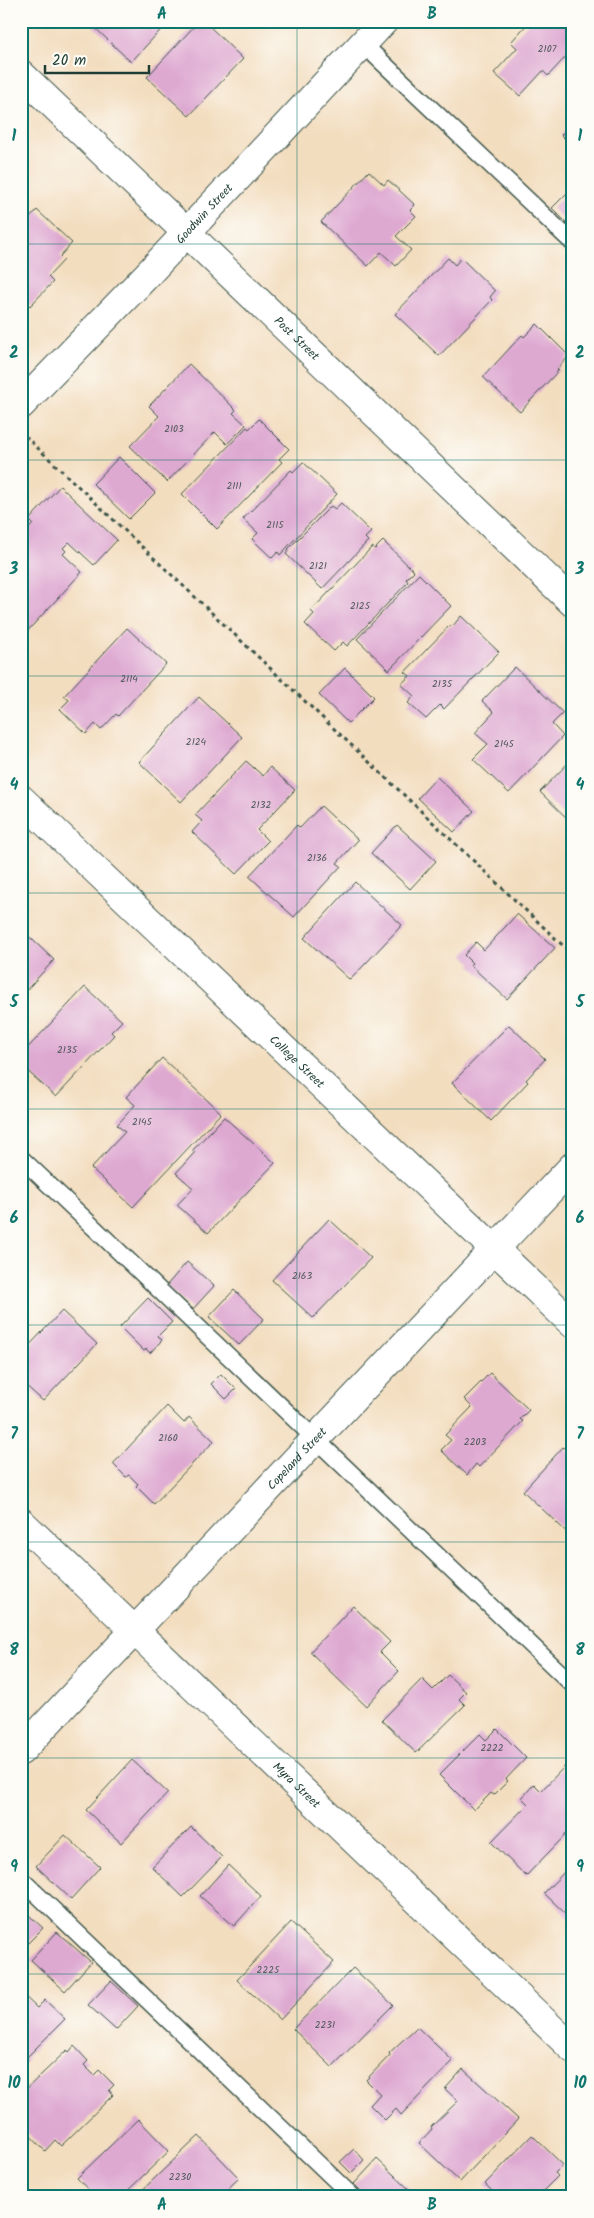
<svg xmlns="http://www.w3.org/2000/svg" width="594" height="2218" font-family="Kalam,sans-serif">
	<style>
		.building { fill: #dea9d1 }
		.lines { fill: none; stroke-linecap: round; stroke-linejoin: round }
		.service-casing { stroke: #3f5549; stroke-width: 19 }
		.minor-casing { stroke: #3f5549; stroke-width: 30 }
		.tertiary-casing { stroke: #3f5549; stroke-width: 30 }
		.path { stroke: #3f5549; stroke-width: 3; stroke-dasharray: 4 4; stroke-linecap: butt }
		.service { stroke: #fff; stroke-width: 16 }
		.minor { stroke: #fff; stroke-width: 28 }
		.tertiary { stroke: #fff; stroke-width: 28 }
		.grid { fill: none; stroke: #0f766e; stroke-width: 1; stroke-opacity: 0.55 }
		.labels { text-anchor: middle; stroke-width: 4; stroke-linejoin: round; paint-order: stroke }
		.number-label { font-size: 10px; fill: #4f585b }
		.street-label { font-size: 12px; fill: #1f3d34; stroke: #fdfcf7 }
		.neatline { fill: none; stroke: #0f766e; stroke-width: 2 }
		.grid-label { font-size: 16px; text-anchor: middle; font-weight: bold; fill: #0f766e }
	</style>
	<rect width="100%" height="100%" fill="#fdfcf7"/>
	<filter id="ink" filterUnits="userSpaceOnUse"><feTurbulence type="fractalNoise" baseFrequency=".02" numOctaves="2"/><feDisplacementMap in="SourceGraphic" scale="10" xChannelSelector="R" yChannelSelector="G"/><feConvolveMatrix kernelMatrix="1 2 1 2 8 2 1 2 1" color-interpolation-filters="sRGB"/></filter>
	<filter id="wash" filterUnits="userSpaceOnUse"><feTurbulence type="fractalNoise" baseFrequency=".0096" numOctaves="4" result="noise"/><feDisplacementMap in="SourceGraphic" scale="20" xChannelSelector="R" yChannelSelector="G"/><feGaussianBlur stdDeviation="1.12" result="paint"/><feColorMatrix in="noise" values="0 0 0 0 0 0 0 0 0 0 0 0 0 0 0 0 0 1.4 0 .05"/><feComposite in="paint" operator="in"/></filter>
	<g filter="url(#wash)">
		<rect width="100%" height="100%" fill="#f3ddbf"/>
		<g id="blocks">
			<g class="building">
				<polygon points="88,21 169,21 131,62"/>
				<polygon points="199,21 204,21 243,59 189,116 147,77"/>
				<polygon points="530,21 573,21 573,49 548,76 543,71 520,96 494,73 517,48 511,42"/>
				<polygon points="573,123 573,147 561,135"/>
				<polygon points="369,171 384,185 388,180 415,205 410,210 416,216 396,236 411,250 396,266 381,252 368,266 321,222"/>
				<polygon points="573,187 573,229 552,208"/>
				<polygon points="37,210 72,243 60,256 64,260 48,277 53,282 30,306 25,301 21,304 21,219 25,223"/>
				<polygon points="448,258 455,265 461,258 495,291 490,297 492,300 439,356 395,314"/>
				<polygon points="537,324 569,356 557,369 559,370 520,412 483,377 522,335 524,337"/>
				<polygon points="189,364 236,410 233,413 246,425 227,444 215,432 167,482 130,446 159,416 149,406"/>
				<polygon points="259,419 289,449 279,459 282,462 217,529 182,494 247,427 249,429"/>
				<polygon points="119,457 155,493 129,519 93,484"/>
				<polygon points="303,462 337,494 280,555 278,552 272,558 252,539 258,533 243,519 291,470 293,472"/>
				<polygon points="60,486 117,540 94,565 69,542 63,548 66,551 63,554 82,572 21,638 21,537 33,524 29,520"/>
				<polygon points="341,503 371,532 365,538 368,541 322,589 286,554 289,550 288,549 331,506 335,509"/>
				<polygon points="383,541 414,571 406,579 408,582 347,646 343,642 334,651 305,624 314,614 311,611 372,547 375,549"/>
				<polygon points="419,574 451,606 389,670 357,639"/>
				<polygon points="461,616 499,652 444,709 440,705 426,719 408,703 414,696 401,684 410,676 405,672 450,625 452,627"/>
				<polygon points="127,628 166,664 118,716 116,714 101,730 95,724 86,734 60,709 69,700 64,696"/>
				<polygon points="515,667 563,713 552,724 563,736 509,793 473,759 488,744 475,733 494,712 482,701"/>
				<polygon points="345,668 374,697 348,723 319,695"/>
				<polygon points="199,697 242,737 181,802 139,762"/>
				<polygon points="573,758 573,824 540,792"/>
				<polygon points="246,761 263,776 270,767 295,790 257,830 268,841 236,874 192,832 202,821 195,815"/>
				<polygon points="437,777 474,811 454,832 418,798"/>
				<polygon points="321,806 358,840 337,863 341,866 294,917 249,876 297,825 300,828"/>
				<polygon points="397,825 436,861 410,889 371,853"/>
				<polygon points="355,882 402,925 350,980 304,938"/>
				<polygon points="517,914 555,948 507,999 470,965 472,963 464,955 476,942 484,950"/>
				<polygon points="21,929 54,960 21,996"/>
				<polygon points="85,987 122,1021 111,1032 114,1035 56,1097 21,1065 21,1055"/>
				<polygon points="509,1025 545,1059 526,1080 528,1082 491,1121 452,1083"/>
				<polygon points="162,1058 221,1113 133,1207 91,1168 125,1132 117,1125 135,1105 126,1097"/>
				<polygon points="224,1117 275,1163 208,1233 177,1205 193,1188 176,1173 195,1152 192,1151"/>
				<polygon points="329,1219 371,1258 313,1318 272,1280"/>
				<polygon points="187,1262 214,1286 193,1309 166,1286"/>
				<polygon points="234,1290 264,1319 239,1345 209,1317"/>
				<polygon points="148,1298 172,1322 158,1336 162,1340 150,1353 146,1349 144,1351 120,1327"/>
				<polygon points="62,1311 97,1344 43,1401 21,1381 21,1354"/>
				<polygon points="490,1373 529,1410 520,1419 523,1421 479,1467 476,1464 467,1475 441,1450 451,1440 445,1435 472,1407 464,1399"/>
				<polygon points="221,1374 236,1389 226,1399 211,1384"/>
				<polygon points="167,1406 184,1423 189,1417 214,1441 154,1504 136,1486 138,1484 129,1475 126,1477 113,1464"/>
				<polygon points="563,1447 573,1457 573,1538 523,1491"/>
				<polygon points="353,1606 390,1642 380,1652 399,1671 366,1706 310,1652"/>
				<polygon points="448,1675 466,1692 459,1699 465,1705 416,1753 382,1720 422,1679 433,1690"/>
				<polygon points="497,1729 526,1758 506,1779 508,1781 494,1795 491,1793 474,1810 439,1775 480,1734 486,1740"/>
				<polygon points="132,1760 168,1793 121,1843 86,1810"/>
				<polygon points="567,1764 573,1769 573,1827 526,1876 491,1842 528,1804 522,1798 534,1784 541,1791"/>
				<polygon points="191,1827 222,1857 183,1897 152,1867"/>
				<polygon points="65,1835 100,1867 71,1899 36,1866"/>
				<polygon points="573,1863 573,1921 544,1893"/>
				<polygon points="228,1865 261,1896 234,1926 200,1896"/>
				<polygon points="21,1908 43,1928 21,1950"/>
				<polygon points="291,1922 334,1962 280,2020 237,1980"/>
				<polygon points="57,1932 91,1962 65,1991 31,1960"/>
				<polygon points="353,1968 393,2005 332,2067 293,2029"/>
				<polygon points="111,1981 138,2006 116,2030 88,2005"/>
				<polygon points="21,1993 37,2008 45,2000 65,2019 26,2058 28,2060 21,2067"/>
				<polygon points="417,2027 453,2061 401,2115 396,2109 385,2120 370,2105 380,2094 366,2080 390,2055 389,2053"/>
				<polygon points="74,2046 88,2061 84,2065 94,2075 99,2070 114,2085 109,2090 113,2095 61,2146 55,2140 45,2151 21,2126 21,2094 67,2050 69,2052"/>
				<polygon points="463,2069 518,2119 460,2182 419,2143 432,2129 431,2127 458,2101 445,2089"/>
				<polygon points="138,2119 169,2151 121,2197 95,2197 77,2178"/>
				<polygon points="532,2135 563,2165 555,2173 558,2176 537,2197 498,2197 485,2184"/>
				<polygon points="199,2136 239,2178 219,2197 135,2197"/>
				<polygon points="354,2149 364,2160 351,2173 340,2162"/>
				<polygon points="377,2159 410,2190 404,2197 367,2197 354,2184"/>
			</g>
		</g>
	</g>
	<g filter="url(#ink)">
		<use href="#blocks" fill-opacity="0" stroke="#3f5549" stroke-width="1"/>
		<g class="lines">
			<g class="service-casing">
				<g id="service">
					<polyline points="363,44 573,243"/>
					<polyline points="21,1158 573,1685"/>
					<polyline points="21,1879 353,2197"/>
				</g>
			</g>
			<g class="minor-casing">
				<g id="minor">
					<path id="s1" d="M21,405L146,276L384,21"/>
					<path id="s2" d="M21,1522L573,2049"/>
					<path id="s3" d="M21,1751L573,1166"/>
				</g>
			</g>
			<g class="tertiary-casing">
				<g id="tertiary">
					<path id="s4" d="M21,74L573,603"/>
					<path id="s5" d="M21,799L573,1324"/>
				</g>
			</g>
			<polyline class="path" points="25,436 573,955"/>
			<use href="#service" class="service"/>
			<use href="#minor" class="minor"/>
			<use href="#tertiary" class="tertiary"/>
		</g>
	</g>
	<path class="grid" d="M297,21V2197M21,244H573M21,460H573M21,676H573M21,893H573M21,1109H573M21,1325H573M21,1542H573M21,1758H573M21,1974H573"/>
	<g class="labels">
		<g class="number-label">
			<text x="547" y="52">2107</text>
			<text x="174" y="432">2103</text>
			<text x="234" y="489">2111</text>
			<text x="275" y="528">2115</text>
			<text x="318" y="569">2121</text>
			<text x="360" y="609">2125</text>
			<text x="129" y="682">2114</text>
			<text x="442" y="687">2135</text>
			<text x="196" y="745">2124</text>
			<text x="504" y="747">2145</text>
			<text x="261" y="808">2132</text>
			<text x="317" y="861">2136</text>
			<text x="67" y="1053">2135</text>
			<text x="142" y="1125">2145</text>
			<text x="302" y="1279">2163</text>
			<text x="168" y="1441">2160</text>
			<text x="475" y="1445">2203</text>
			<text x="492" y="1751">2222</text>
			<text x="268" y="1973">2225</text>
			<text x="325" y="2028">2231</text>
			<text x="180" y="2180">2230</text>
		</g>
		<g class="street-label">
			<text dy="4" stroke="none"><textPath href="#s1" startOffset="265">Goodwin Street</textPath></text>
			<text dy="4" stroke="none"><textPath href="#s4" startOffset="382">Post Street</textPath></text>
			<text dy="4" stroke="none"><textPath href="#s5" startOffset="381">College Street</textPath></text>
			<text dy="4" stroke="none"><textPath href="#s3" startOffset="402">Copeland Street</textPath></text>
			<text dy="4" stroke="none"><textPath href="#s2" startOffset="381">Myra Street</textPath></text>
		</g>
	</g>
	<rect width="594" height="2218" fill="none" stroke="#fdfcf7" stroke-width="55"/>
	<path d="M45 65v8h104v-8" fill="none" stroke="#1f3d34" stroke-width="2.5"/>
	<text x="52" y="65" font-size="15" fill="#1f3d34" stroke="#fdfcf7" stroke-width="4" paint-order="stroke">20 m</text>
	<rect x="28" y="28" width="538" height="2162" class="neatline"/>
	<g class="grid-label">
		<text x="162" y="19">A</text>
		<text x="432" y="19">B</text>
		<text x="14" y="141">1</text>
		<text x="580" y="141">1</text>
		<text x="14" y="358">2</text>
		<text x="580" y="358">2</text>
		<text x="14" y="574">3</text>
		<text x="580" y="574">3</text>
		<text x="14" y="790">4</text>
		<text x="580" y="790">4</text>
		<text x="14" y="1007">5</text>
		<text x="580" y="1007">5</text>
		<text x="14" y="1223">6</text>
		<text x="580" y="1223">6</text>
		<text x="14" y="1439">7</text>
		<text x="580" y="1439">7</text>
		<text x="14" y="1655">8</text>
		<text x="580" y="1655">8</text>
		<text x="14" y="1872">9</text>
		<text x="580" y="1872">9</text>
		<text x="14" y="2088">10</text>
		<text x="580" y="2088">10</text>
		<text x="162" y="2210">A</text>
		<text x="432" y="2210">B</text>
	</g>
</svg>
